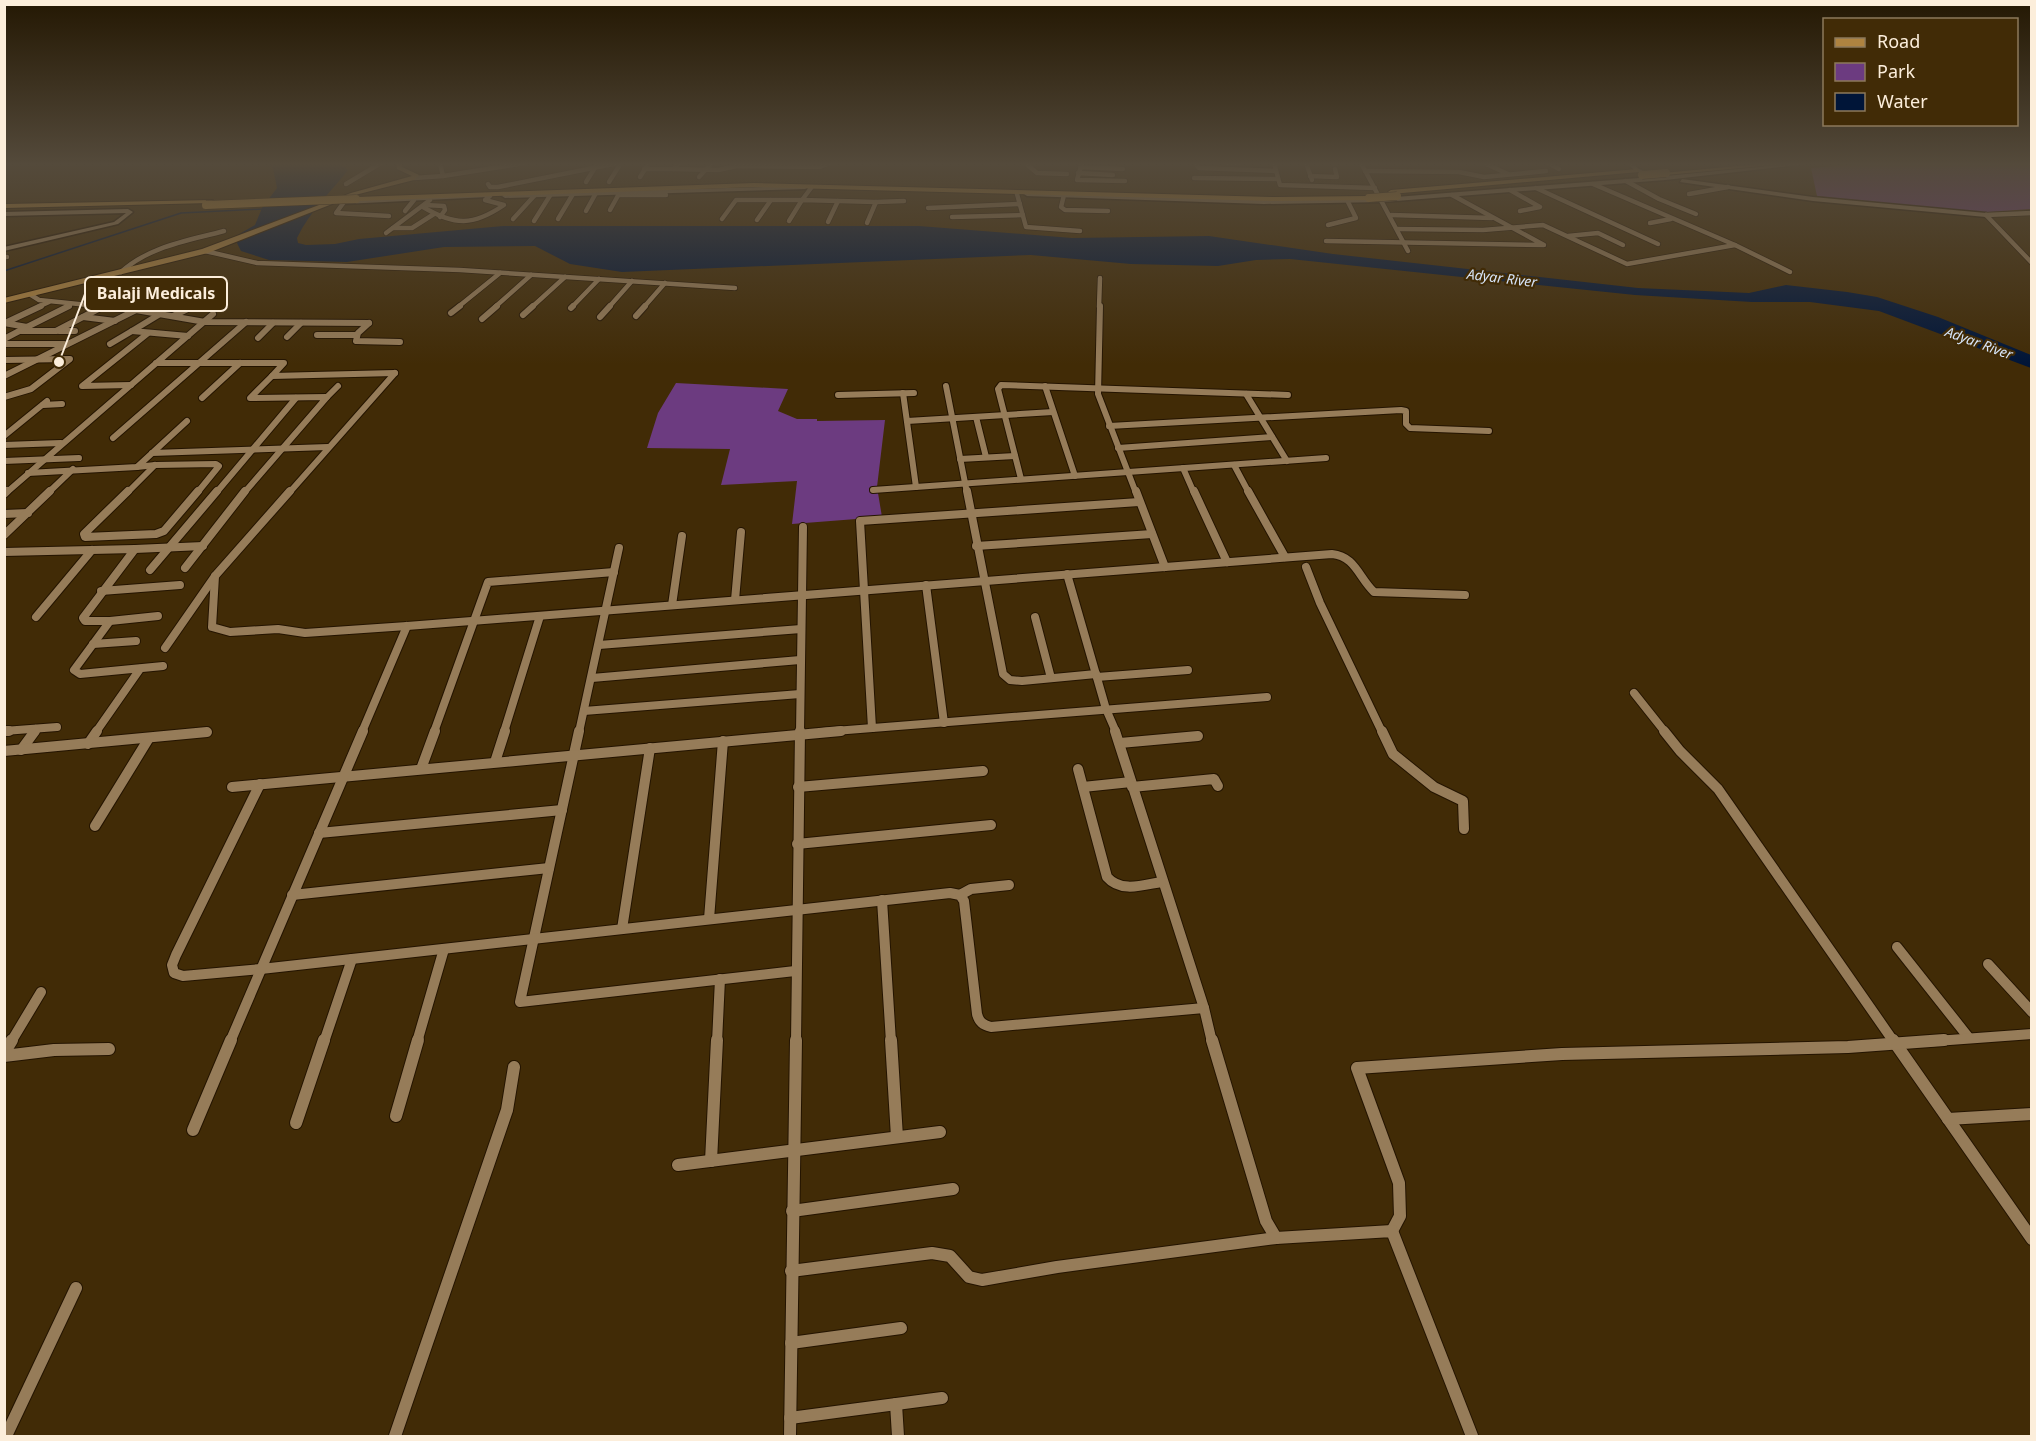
<svg xmlns="http://www.w3.org/2000/svg" width="2036" height="1441" font-family="'Noto Sans',sans-serif">
	<style>
		.green { fill: #6c3b80 }
		.water { fill: #001538 }
		.lines { fill: none; stroke-linecap: round; stroke-linejoin: round }
		.stream { stroke: #001538; stroke-width: 1.5 }
		.minor-far4-casing { stroke: #241400; stroke-width: 6 }
		.minor-far3-casing { stroke: #241400; stroke-width: 8 }
		.minor-far2-casing { stroke: #241400; stroke-width: 10 }
		.minor-far1-casing { stroke: #241400; stroke-width: 12 }
		.minor-casing { stroke: #241400; stroke-width: 14 }
		.tertiary-casing { stroke: #241400; stroke-width: 3 }
		.primary-casing { stroke: #241400; stroke-width: 2 }
		.trunk-casing { stroke: #241400; stroke-width: 2 }
		.minor-far4 { stroke: #967c59; stroke-width: 4.5 }
		.minor-far3 { stroke: #967c59; stroke-width: 6 }
		.minor-far2 { stroke: #967c59; stroke-width: 8 }
		.minor-far1 { stroke: #967c59; stroke-width: 10 }
		.minor { stroke: #967c59; stroke-width: 12 }
		.tertiary { fill: #967c59; fill-rule: evenodd }
		.primary { fill: #ae8340; fill-rule: evenodd }
		.trunk { fill: #b68638; fill-rule: evenodd }
		.trunk-bridge-casing { stroke: #241400; stroke-width: 9; stroke-linecap: butt }
		.trunk-bridge { stroke: #b68638; stroke-width: 8 }
		.labels { text-anchor: middle; stroke-width: 4.5; stroke-linejoin: round; paint-order: stroke }
		.far-water-label { font-size: 14px; font-style: italic; fill: #d6e4f8; stroke: #412b06 }
		.leader { fill: none; stroke: #fceedb; stroke-width: 2 }
		.callout-dot { fill: #fceedb; stroke: #412b06; stroke-width: 2 }
		.callout { fill: #412b06; stroke: #fceedb; stroke-width: 2 }
		.callout-label { font-size: 16px; text-anchor: middle; font-weight: bold; fill: #fceedb }
	</style>
	<rect width="100%" height="100%" fill="#412b06"/>
	<g class="green">
		<polygon points="1874,163 2031,163 2031,209 1971,213 1817,196 1811,168"/>
		<polygon points="676,383 788,389 778,411 797,419 817,419 817,421 885,420 877,487 869,488 870,493 878,493 882,517 792,524 797,481 721,485 730,449 647,448 658,413"/>
	</g>
	<path class="water" d="M269,163H340L348,170C330,193 310,211 297,238L298,243L306,245L335,244L359,239L503,226H919L1072,238L1209,236L1333,254L1638,288L1749,293L1786,285L1847,292L1877,297L1938,317L2031,355V368L1879,311L1810,302H1752L1635,295L1290,259L1256,260L1218,266L1131,264L1031,255L622,272L570,264L535,246L444,247L347,262L269,260L241,251L234,237L255,225L262,208L277,188L273,168Z"/>
	<g class="lines">
		<polyline class="stream" points="4,271 181,213 263,209"/>
		<g class="minor-far4-casing">
			<g id="minor-far4">
				<polyline points="440,163 443,176"/>
				<polyline points="679,163 674,169 718,170 737,166 820,167 829,163"/>
				<polyline points="1025,163 1037,173 1067,174"/>
				<polyline points="1082,163 1077,180 1125,181"/>
				<polyline points="1195,163 1199,168 1276,171"/>
				<polyline points="1228,163 1239,163"/>
				<polyline points="1274,163 1280,185 1375,188"/>
				<polyline points="1306,163 1312,180"/>
				<polyline points="1361,163 1408,251"/>
				<polyline points="1484,163 1508,174"/>
				<polyline points="1548,163 1559,169"/>
				<polyline points="1080,167 1123,169"/>
				<polyline points="644,169 674,169"/>
				<polyline points="1365,171 1459,172 1484,177 1546,171"/>
				<polyline points="1078,173 1113,175"/>
				<polyline points="1310,176 1337,177 1335,169"/>
				<polyline points="640,177 649,163"/>
				<polyline points="699,177 712,163"/>
				<polyline points="414,178 443,176 525,163"/>
				<polyline points="1194,178 1278,179"/>
				<polyline points="1626,181 1659,199 1696,214"/>
				<polyline points="586,182 596,166"/>
				<polyline points="609,182 621,163"/>
				<polyline points="346,184 381,163"/>
				<polyline points="488,184 490,187 498,187 618,163"/>
				<polyline points="1593,184 1735,245 1790,272"/>
				<polyline points="1536,188 1658,244"/>
				<polyline points="1510,190 1540,207 1520,211"/>
				<polyline points="1017,194 1026,227 1080,231"/>
				<polyline points="1689,194 1728,187"/>
				<polyline points="618,195 666,195"/>
				<polyline points="1064,195 1061,207 1065,210 1108,211"/>
				<polyline points="344,202 336,213 389,216"/>
				<polyline points="876,202 904,201"/>
				<polyline points="425,205 444,206 445,210 440,217"/>
				<path d="M423,207C455,226 473,226 504,205L485,200L490,196"/>
				<polyline points="928,208 1020,204"/>
				<polyline points="610,210 620,192"/>
				<polyline points="405,211 414,200"/>
				<polyline points="586,211 596,193"/>
				<polyline points="1391,215 1492,218"/>
				<polyline points="1986,215 2032,263"/>
				<polyline points="1986,215 2032,213"/>
				<polyline points="952,217 1023,215"/>
				<polyline points="513,219 535,195"/>
				<polyline points="558,219 573,194"/>
				<polyline points="722,219 736,200 802,200 811,188"/>
				<polyline points="757,220 771,200"/>
				<polyline points="534,221 551,194"/>
				<polyline points="789,221 802,200 876,202 867,223"/>
				<polyline points="828,222 838,201"/>
				<polyline points="1650,223 1671,219"/>
				<polyline points="1328,225 1356,218 1348,202"/>
				<polyline points="393,228 412,228 434,214"/>
				<polyline points="1398,229 1483,230 1543,225 1627,264 1735,245"/>
				<polyline points="386,233 430,200"/>
				<polyline points="1568,236 1598,233 1623,245"/>
				<polyline points="1326,241 1544,245 1452,195"/>
				<polyline points="205,251 257,263 460,270 735,288"/>
				<polyline points="4,257 7,257"/>
				<path d="M121,272C150,246 187,241 224,231"/>
				<polyline points="31,295 39,300 108,307"/>
				<polyline points="38,307 49,302"/>
				<polyline points="66,307 70,305"/>
				<polyline points="102,307 104,306"/>
				<polyline points="153,307 183,292"/>
				<polyline points="191,307 213,296"/>
				<polyline points="458,307 500,273"/>
				<polyline points="495,307 531,275"/>
				<polyline points="532,307 565,277"/>
				<polyline points="572,307 599,279"/>
				<polyline points="609,307 632,281"/>
				<polyline points="644,307 665,283"/>
				<polyline points="1099,307 1100,278"/>
			</g>
		</g>
		<g class="minor-far3-casing">
			<g id="minor-far3">
				<polyline points="93,306 136,310 205,322 369,323"/>
				<polyline points="1100,306 1098,394 1136,493"/>
				<polyline points="571,308 573,306"/>
				<polyline points="145,311 156,306"/>
				<polyline points="451,313 460,306"/>
				<polyline points="160,314 132,331 188,336"/>
				<polyline points="523,315 533,306"/>
				<polyline points="173,316 194,306"/>
				<polyline points="636,316 645,306"/>
				<polyline points="83,317 115,321"/>
				<polyline points="600,317 610,306"/>
				<polyline points="482,319 497,306"/>
				<polyline points="4,323 27,327 69,306"/>
				<polyline points="5,323 41,306"/>
				<polyline points="369,323 358,333 356,341 400,342"/>
				<polyline points="21,331 56,331 104,306"/>
				<polyline points="59,331 75,331"/>
				<polyline points="317,335 357,335"/>
				<polyline points="287,337 301,323"/>
				<polyline points="258,338 273,323"/>
				<polyline points="4,339 25,328"/>
				<polyline points="4,344 64,344"/>
				<polyline points="110,344 132,331"/>
				<polyline points="4,360 70,359 31,389 4,397"/>
				<polyline points="156,363 284,363 272,376 395,373"/>
				<polyline points="4,376 136,310"/>
				<polyline points="131,385 82,386 147,334"/>
				<polyline points="946,386 967,493"/>
				<polyline points="1045,386 1075,476"/>
				<polyline points="903,393 916,487"/>
				<polyline points="1246,394 1287,461"/>
				<polyline points="838,395 914,393"/>
				<polyline points="327,397 338,386"/>
				<polyline points="202,398 240,363"/>
				<polyline points="43,405 62,404"/>
				<polyline points="976,417 986,457"/>
				<polyline points="907,421 1053,412"/>
				<polyline points="1109,426 1401,410 1406,411 1406,424 1410,428 1489,431"/>
				<polyline points="4,436 47,401"/>
				<polyline points="113,438 246,322"/>
				<polyline points="4,445 61,443"/>
				<polyline points="1118,448 1272,437"/>
				<polyline points="152,453 328,447"/>
				<polyline points="960,459 1015,456"/>
				<polyline points="4,461 79,458"/>
				<polyline points="155,465 216,464 219,466 197,493"/>
				<polyline points="1234,465 1249,493"/>
				<polyline points="137,467 155,465"/>
				<polyline points="1183,468 1194,493"/>
				<polyline points="28,473 137,467 187,421"/>
				<polyline points="1021,479 998,389 1001,385 1288,395"/>
				<polyline points="873,490 1326,458"/>
				<polyline points="6,493 213,314"/>
				<polyline points="48,493 73,469"/>
				<polyline points="127,493 155,465"/>
				<polyline points="216,493 296,398"/>
				<polyline points="244,493 327,397 250,398 272,376"/>
				<polyline points="289,493 395,373"/>
			</g>
		</g>
		<g class="minor-far2-casing">
			<g id="minor-far2">
				<polyline points="128,491 84,534 85,537 156,534 164,531 198,491"/>
				<polyline points="967,491 1003,674 1010,680 1022,681 1096,674"/>
				<polyline points="1136,491 1165,567"/>
				<polyline points="1194,491 1227,562"/>
				<polyline points="1248,491 1285,557"/>
				<polyline points="4,494 7,491"/>
				<polyline points="4,514 28,513"/>
				<polyline points="4,535 50,491"/>
				<polyline points="976,546 1152,534"/>
				<polyline points="135,549 203,546"/>
				<polyline points="4,552 135,549 83,618 85,621 110,621 74,670 80,674 163,666"/>
				<polyline points="1306,567 1320,603 1382,732"/>
				<polyline points="185,568 245,491"/>
				<polyline points="150,570 217,491"/>
				<polyline points="1067,574 1106,709 1116,732"/>
				<path d="M215,576L212,627L230,632L278,629L305,633L407,626L1332,554C1355,556 1359,578 1374,592L1465,595"/>
				<polyline points="926,585 944,723"/>
				<polyline points="101,591 180,585"/>
				<polyline points="735,600 741,532"/>
				<polyline points="672,605 682,536"/>
				<polyline points="36,617 92,550"/>
				<polyline points="1035,617 1051,678"/>
				<polyline points="110,621 158,616"/>
				<polyline points="93,644 136,641"/>
				<polyline points="599,645 801,629"/>
				<polyline points="165,648 215,576 290,491"/>
				<polyline points="1097,677 1188,670"/>
				<polyline points="592,678 800,660"/>
				<polyline points="1634,693 1665,732"/>
				<polyline points="584,711 800,694"/>
				<polyline points="872,728 860,521 1139,502"/>
				<polyline points="4,731 57,727"/>
				<polyline points="34,732 36,729"/>
				<polyline points="96,732 140,669"/>
				<polyline points="362,732 407,626"/>
				<polyline points="434,732 488,582 614,572"/>
				<polyline points="504,732 540,616"/>
				<polyline points="579,732 619,548"/>
				<polyline points="800,732 803,527"/>
				<polyline points="822,732 1267,697"/>
			</g>
		</g>
		<g class="minor-far1-casing">
			<g id="minor-far1">
				<polyline points="4,731 9,731"/>
				<polyline points="579,731 520,1002 795,971"/>
				<polyline points="1115,731 1204,1008 1212,1042"/>
				<polyline points="1382,731 1393,754 1434,787 1463,801 1464,829"/>
				<polyline points="1664,731 1680,751 1718,789 1894,1042"/>
				<polyline points="1120,743 1198,736"/>
				<polyline points="88,744 97,731"/>
				<polyline points="21,750 35,731"/>
				<polyline points="4,751 207,732"/>
				<polyline points="495,762 505,731"/>
				<polyline points="421,769 435,731"/>
				<path d="M1078,769L1107,877C1121,893 1143,885 1161,882"/>
				<path d="M260,784L176,955L172,965L174,973L183,976L261,969L950,893L960,895L964,901L977,1014C979,1022 983,1025 991,1027L1204,1008"/>
				<polyline points="232,787 841,731"/>
				<polyline points="798,787 983,771"/>
				<polyline points="1083,787 1131,782"/>
				<polyline points="1132,787 1214,779 1218,786"/>
				<polyline points="95,826 149,738"/>
				<polyline points="319,833 562,810"/>
				<polyline points="797,844 991,825"/>
				<polyline points="292,895 549,868"/>
				<polyline points="960,895 971,889 1009,885"/>
				<polyline points="882,900 891,1042"/>
				<polyline points="709,919 723,741"/>
				<polyline points="622,929 650,748"/>
				<polyline points="1897,947 1969,1038"/>
				<polyline points="1988,964 2032,1012"/>
				<polyline points="11,1042 41,992"/>
				<polyline points="230,1042 363,731"/>
				<polyline points="324,1042 352,959"/>
				<polyline points="417,1042 444,949"/>
				<polyline points="717,1042 720,979"/>
				<polyline points="796,1042 800,731"/>
				<polyline points="1922,1042 2032,1034"/>
			</g>
		</g>
		<g class="minor-casing">
			<g id="minor">
				<polyline points="891,1040 897,1137"/>
				<polyline points="1212,1040 1266,1221 1276,1238"/>
				<polyline points="1893,1040 2032,1239"/>
				<polyline points="4,1053 12,1040"/>
				<polyline points="4,1056 54,1050 109,1049"/>
				<polyline points="396,1116 418,1040"/>
				<polyline points="1948,1119 2032,1114"/>
				<polyline points="296,1123 324,1040"/>
				<polyline points="193,1130 231,1040"/>
				<polyline points="711,1161 717,1040"/>
				<polyline points="678,1165 940,1132"/>
				<polyline points="792,1211 953,1189"/>
				<polyline points="1392,1231 1400,1216 1399,1183 1357,1068 1562,1054 1848,1047 1944,1040"/>
				<polyline points="791,1271 932,1253 950,1256 969,1277 982,1280 1057,1267 1276,1238 1392,1231 1472,1436"/>
				<polyline points="791,1343 901,1328"/>
				<polyline points="896,1404 898,1436"/>
				<polyline points="790,1418 942,1398"/>
				<polyline points="6,1436 76,1288"/>
				<polyline points="395,1436 507,1110 514,1067"/>
				<polyline points="790,1436 796,1040"/>
			</g>
		</g>
		<g class="tertiary-casing">
			<g id="tertiary">
				<polygon points="1627,163 1632,163 1639,169 1658,175 1655,177 1635,171"/>
				<polygon points="1800,163 1815,163 1665,180 1383,202 1264,204 1027,196 1024,194 1027,192 1264,200 1383,198 1665,176"/>
				<polygon points="1682,179 1813,197 1986,213 1989,215 1986,217 1813,201 1680,182"/>
				<polygon points="804,186 806,189 505,198 502,196 505,194"/>
				<polygon points="486,194 488,197 343,204 340,202 343,200"/>
				<polygon points="128,209 133,212 118,224 4,251 4,247 114,222 126,213 4,216 4,212"/>
			</g>
		</g>
		<g class="primary-casing">
			<polygon id="primary" points="396,163 402,163 402,167 419,175 414,180 355,195 208,253 4,303 4,298 202,249 351,193 412,176 397,169"/>
		</g>
		<g class="trunk-casing">
			<g id="trunk">
				<polygon points="1769,163 1794,163 1666,175 1663,173"/>
				<polygon points="1637,169 1639,172 1391,194 1388,192 1391,190"/>
				<polygon points="754,183 1274,197 1369,196 1372,198 1369,200 1274,201 754,187 356,201 353,199 356,197"/>
				<polygon points="213,200 211,203 4,208 4,204"/>
			</g>
		</g>
		<use href="#minor-far4" class="minor-far4"/>
		<use href="#minor-far3" class="minor-far3"/>
		<use href="#minor-far2" class="minor-far2"/>
		<use href="#minor-far1" class="minor-far1"/>
		<use href="#minor" class="minor"/>
		<use href="#tertiary" class="tertiary"/>
		<use href="#primary" class="primary"/>
		<use href="#trunk" class="trunk"/>
		<g class="trunk-bridge-casing">
			<g id="trunk-bridge">
				<polyline points="1642,175 1666,173"/>
				<polyline points="1369,198 1397,196"/>
				<polyline points="206,205 356,199"/>
			</g>
		</g>
		<use href="#trunk-bridge" class="trunk-bridge"/>
	</g>
	<linearGradient id="sky" x2="0" y2="1"><stop stop-color="#241803"/><stop offset="0.45" stop-color="#544a3b"/><stop offset="1" stop-color="#544a3b" stop-opacity="0"/></linearGradient>
	<rect width="2036" height="365" fill="url(#sky)"/>
	<g class="labels">
		<g class="far-water-label">
			<text transform="translate(1502 278) rotate(7)" y="5">Adyar River</text>
			<text transform="translate(1979 343) rotate(20)" y="5">Adyar River</text>
		</g>
	</g>
	<path class="leader" d="M59 362L85 294"/>
	<circle class="callout-dot" cx="59" cy="362" r="6"/>
	<rect class="callout" x="85" y="277" width="142" height="34" rx="6"/>
	<g class="callout-label">
		<text x="156" y="299">Balaji Medicals</text>
	</g>
	<rect width="2036" height="1441" fill="none" stroke="#fceedb" stroke-width="12"/>
	<rect x="1823" y="18" width="195" height="108" fill="#412b06" stroke="#8c795b" stroke-width="1.5"/>
	<rect x="1835" y="38" width="30" height="9" fill="#ae8340" stroke="#8c795b" stroke-width="1.5"/>
	<text x="1877" y="48" font-size="18" fill="#fceedb">Road</text>
	<rect x="1835" y="63" width="30" height="18" fill="#6c3b80" stroke="#8c795b" stroke-width="1.5"/>
	<text x="1877" y="78" font-size="18" fill="#fceedb">Park</text>
	<rect x="1835" y="93" width="30" height="18" fill="#001538" stroke="#8c795b" stroke-width="1.5"/>
	<text x="1877" y="108" font-size="18" fill="#fceedb">Water</text>
</svg>
